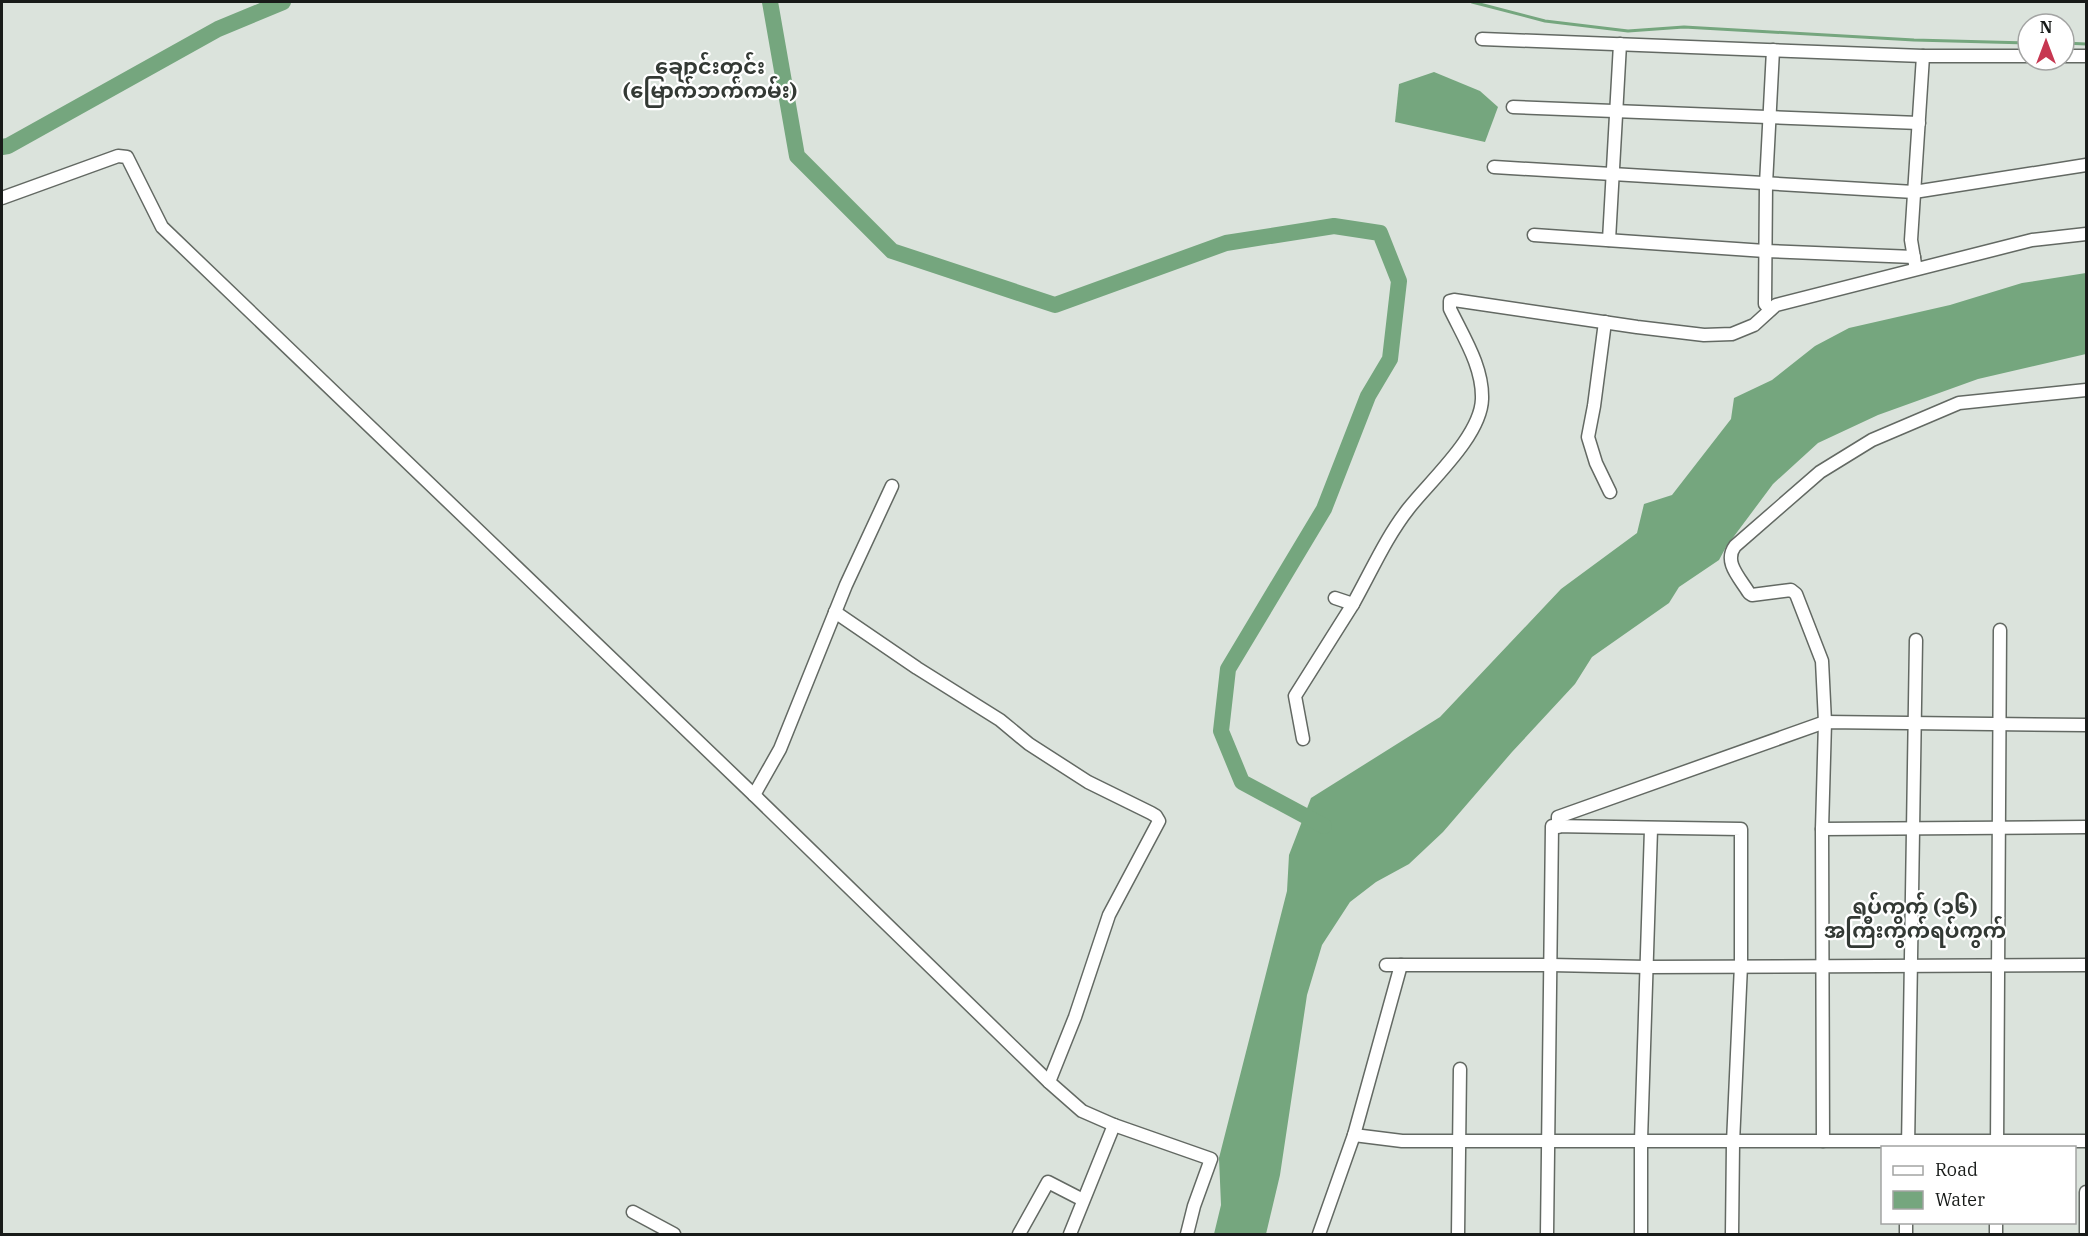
<svg xmlns="http://www.w3.org/2000/svg" width="2088" height="1236" font-family="'IBM Plex Serif','Noto Sans Myanmar',serif">
	<style>
		.water { fill: #75a67e }
		.lines { fill: none; stroke-linecap: round; stroke-linejoin: round }
		.stream { stroke: #75a67e; stroke-width: 3 }
		.river { stroke: #75a67e; stroke-width: 16 }
		.minor-casing { stroke: #636963; stroke-width: 15 }
		.minor { stroke: #fff; stroke-width: 12 }
		.labels { text-anchor: middle; stroke-width: 4.5; stroke-linejoin: round; paint-order: stroke }
		.quarter-label { font-size: 21px; font-weight: bold; fill: #333934; stroke: #fff }
	</style>
	<rect width="100%" height="100%" fill="#dbe3dc"/>
	<g class="water">
		<polygon points="1434,72 1480,91 1498,107 1485,142 1395,122 1399,84"/>
		<polygon points="2086,273 2086,354 1978,379 1878,415 1818,443 1773,484 1726,547 1719,560 1679,587 1669,603 1592,657 1575,684 1512,752 1443,832 1409,864 1376,882 1350,902 1322,945 1307,995 1280,1175 1266,1234 1214,1234 1221,1205 1219,1158 1287,891 1289,855 1311,798 1440,717 1561,589 1637,533 1644,504 1672,495 1731,419 1734,398 1772,380 1815,346 1849,328 1950,305 2022,283"/>
	</g>
	<g class="lines">
		<g class="stream">
			<polyline points="1472,2 1545,21 1628,31 1684,27 1914,40 2028,43"/>
			<polyline points="2064,43 2086,44"/>
		</g>
		<g class="river">
			<polyline points="770,2 797,156 892,251 1055,305 1226,243 1334,226 1380,233 1399,281 1390,359 1368,396 1324,509 1228,669 1221,731 1242,782 1324,826"/>
			<polyline points="2,147 8,146 218,29 283,2"/>
		</g>
		<g class="minor-casing">
			<g id="minor">
				<polyline points="1482,39 1923,56 2028,56"/>
				<polyline points="2064,56 2086,56"/>
				<polyline points="1513,107 1919,123"/>
				<polyline points="1494,167 1914,192 2086,165"/>
				<polyline points="2,198 118,156 127,157 162,227 754,795 1049,1082 1082,1111 1114,1125 1211,1159 1194,1206 1187,1234"/>
				<polyline points="1534,235 1765,251 1914,257"/>
				<polyline points="1609,240 1620,44"/>
				<polyline points="1915,264 1911,240 1923,56"/>
				<polyline points="1770,310 1765,304 1766,184 1773,50"/>
				<polyline points="1605,322 1594,406 1588,437 1596,463 1610,492"/>
				<path d="M1335,598L1353,604C1371,572 1386,537 1409,508C1430,481 1481,436 1482,399C1483,367 1464,338 1450,309V301L1454,300L1637,327L1704,335L1732,334L1754,325L1776,305L2032,240L2086,234"/>
				<polyline points="835,612 917,668 1000,720 1029,744 1088,782 1151,813 1156,816 1159,821 1109,915 1075,1017 1049,1082"/>
				<polyline points="1303,739 1295,696 1353,604"/>
				<polyline points="754,795 780,749 846,585 892,486"/>
				<polyline points="1558,827 1558,817 1825,722 2086,725"/>
				<polyline points="1822,829 2086,827"/>
				<polyline points="1386,965 1551,965 1647,967 2086,965"/>
				<polyline points="1354,1135 1402,1141 2086,1141"/>
				<path d="M1823,1141L1822,829L1825,722L1822,661L1796,594L1791,590L1752,595L1749,593C1740,578 1723,562 1735,546L1820,472L1872,440L1959,403L2086,390"/>
				<polyline points="1908,1148 1916,640"/>
				<polyline points="1997,1148 2000,630"/>
				<polyline points="633,1212 674,1234"/>
				<polyline points="1019,1234 1048,1182 1083,1200"/>
				<polyline points="1070,1234 1114,1125"/>
				<polyline points="1319,1234 1354,1135 1401,965"/>
				<polyline points="1458,1234 1460,1069"/>
				<polyline points="1547,1234 1552,826 1741,829 1741,965 1733,1143 1732,1234"/>
				<polyline points="1641,1234 1641,1140 1651,829"/>
				<polyline points="1906,1234 1906,1222"/>
				<polyline points="1996,1234 1996,1222"/>
				<polyline points="2086,1234 2086,1192"/>
			</g>
		</g>
		<use href="#minor" class="minor"/>
	</g>
	<g class="labels">
		<g class="quarter-label">
			<text x="710" y="74">ချောင်းတွင်း<tspan x="710" dy="24">(မြောက်ဘက်ကမ်း)</tspan></text>
			<text x="1915" y="914">ရပ်ကွက် (၁၆)<tspan x="1915" dy="24">အကြီးကွက်ရပ်ကွက်</tspan></text>
		</g>
	</g>
	<rect width="2088" height="1236" fill="none" stroke="#181b19" stroke-width="6"/>
	<rect x="1881" y="1146" width="195" height="78" fill="#ffffff" stroke="#a3a4a3" stroke-width="1.5"/>
	<rect x="1893" y="1166" width="30" height="9" fill="#ffffff" stroke="#a3a4a3" stroke-width="1.5"/>
	<text x="1935" y="1176" font-size="18" fill="#181b19">Road</text>
	<rect x="1893" y="1191" width="30" height="18" fill="#75a67e" stroke="#a3a4a3" stroke-width="1.5"/>
	<text x="1935" y="1206" font-size="18" fill="#181b19">Water</text>
	<g transform="translate(2046 42)"><circle r="28" fill="#ffffff" stroke="#a3a4a3" stroke-width="1.5"/>
	<path d="M0-4.5L10 22L0 15L-10 22Z" fill="#c73751"/>
	<text y="-9" font-size="16" font-weight="bold" text-anchor="middle" fill="#181b19">N</text>
	</g>
</svg>
